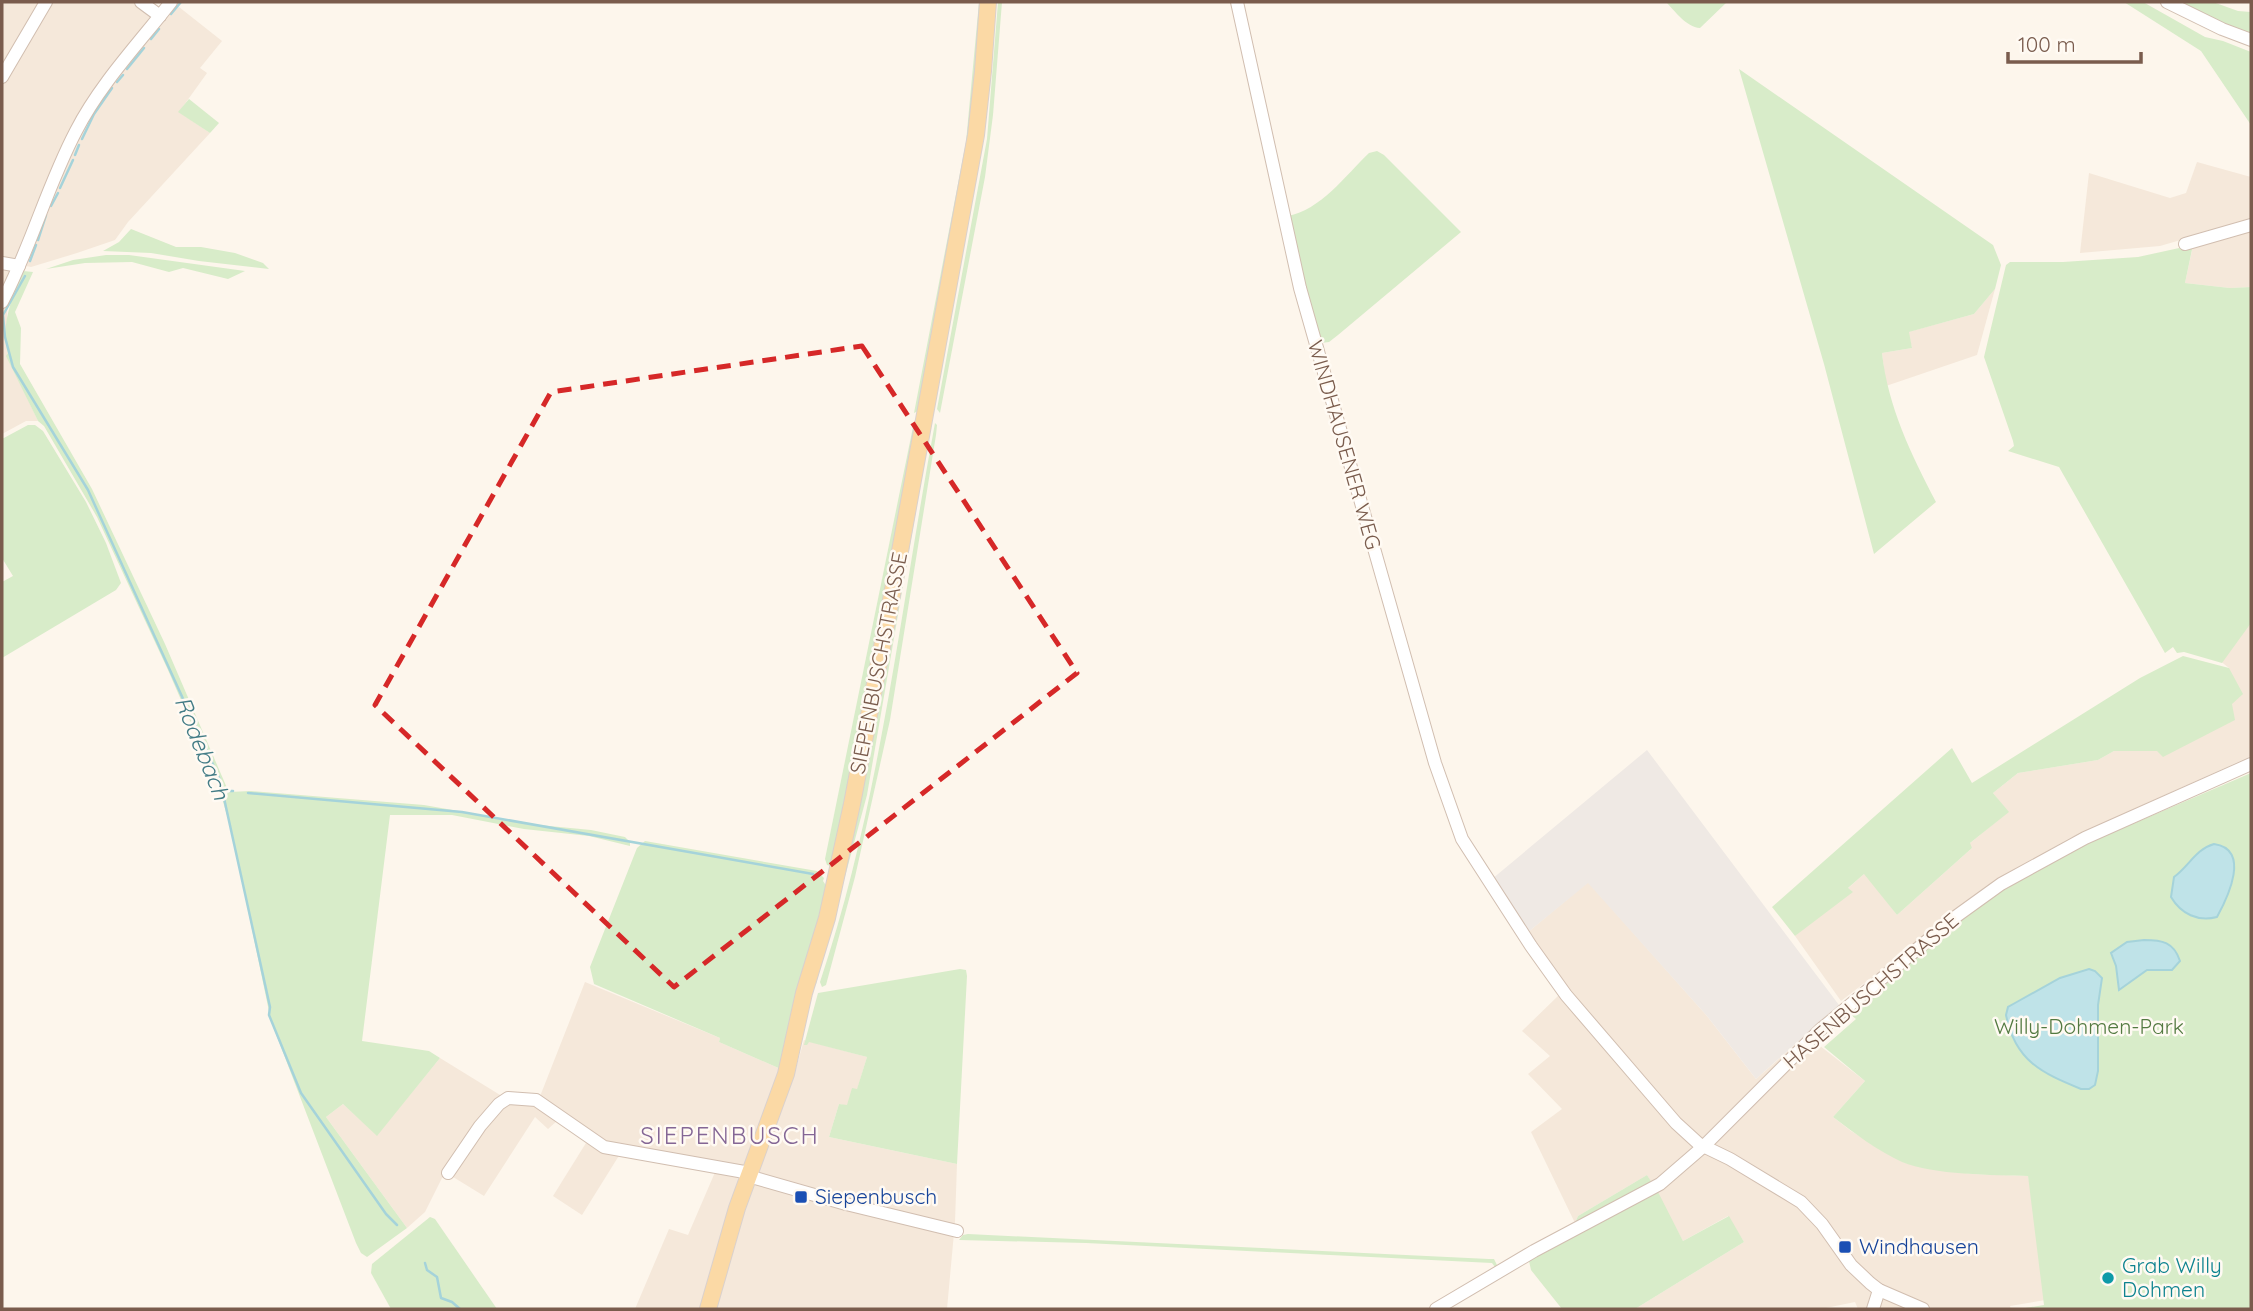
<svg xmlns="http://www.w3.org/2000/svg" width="2253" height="1311" font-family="Quicksand,sans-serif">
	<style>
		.residential { fill: #f5e8da }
		.industrial { fill: #efe9e4 }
		.green { fill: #d8ecc9 }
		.water { fill: #bfe3e8; stroke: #a5d3da; stroke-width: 2 }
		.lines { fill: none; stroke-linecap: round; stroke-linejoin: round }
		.stream { stroke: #a5d3da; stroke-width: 2.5 }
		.minor-casing { stroke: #d1beb0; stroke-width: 14 }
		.major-casing { stroke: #dad1cd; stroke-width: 18 }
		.minor { stroke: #fff; stroke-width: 12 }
		.major { stroke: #fbd9a5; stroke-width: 16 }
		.marked { fill: none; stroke: #d62828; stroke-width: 5; stroke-dasharray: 14 9; stroke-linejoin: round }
		.transit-dot { fill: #1a4fb4; stroke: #fffaf3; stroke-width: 2.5 }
		.culture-dot { fill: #0f9aa8; stroke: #fffaf3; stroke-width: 2.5 }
		.labels { text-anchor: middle; stroke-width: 5; stroke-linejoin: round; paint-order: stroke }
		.street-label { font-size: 21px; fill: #7a5c4d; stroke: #fffaf3 }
		.park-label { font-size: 21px; fill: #537a41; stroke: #fffaf3 }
		.transit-label { font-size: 21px; fill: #164399; stroke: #fffaf3; text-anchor: start }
		.culture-label { font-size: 21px; fill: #0d838f; stroke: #fffaf3; text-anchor: start }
		.water-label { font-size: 23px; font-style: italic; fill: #437c86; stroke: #fffaf3 }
		.quarter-label { font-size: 24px; letter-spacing: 2px; fill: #846695; stroke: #fffaf3 }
	</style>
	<rect width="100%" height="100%" fill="#fdf6ec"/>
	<g class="residential">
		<polygon points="2,2 42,2 50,6 53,2 137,2 161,20 179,7 222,41 200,68 207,73 179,112 210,133 128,222 115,240 77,253 31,267 26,266 7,305 8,353 7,356 38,421 26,421 2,434"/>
		<polygon points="2197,162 2251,177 2251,287 2230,288 2185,283 2193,246 2191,237 2160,246 2080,253 2089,173 2170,198 2186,193"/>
		<polygon points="1995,289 1977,355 1886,386 1882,353 1912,348 1908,332 1974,314"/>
		<polygon points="2251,587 2251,756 2068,839 2001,878 1841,1001 1795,936 1865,873 1897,915 1972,848 1969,844 2008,812 1993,793 2018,773 2098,760 2114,751 2157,751 2232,704 2229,668 2204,648"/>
		<polygon points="1588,882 1707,1016 1756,1079 1806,1035 1865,1081 1833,1117 1851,1131 1903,1162 1919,1166 1971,1174 2028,1176 2051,1299 2010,1306 2011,1309 1858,1309 1855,1302 1821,1309 1635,1309 1744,1242 1728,1216 1683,1241 1647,1175 1578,1216 1575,1223 1531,1132 1562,1109 1528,1074 1550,1056 1522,1031 1559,995 1527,933"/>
		<polygon points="585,982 720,1038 719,1042 783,1070 795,1072 804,1040 867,1057 857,1090 847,1106 839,1104 829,1137 957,1164 955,1222 947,1309 635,1309 669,1229 688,1235 719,1163 622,1149 558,1120 548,1129 535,1117 484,1196 445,1172 425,1212 407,1228 326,1117 343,1104 377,1135 440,1058 505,1098 537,1104"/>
		<polygon points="586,1143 620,1154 582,1215 553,1196"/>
	</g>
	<polygon class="industrial" points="1647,750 1839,1005 1756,1079 1707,1016 1588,883 1527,933 1492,879"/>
	<g class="green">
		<polygon points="979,2 984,2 973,129 918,411 914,413 966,142"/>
		<polygon points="998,2 1002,2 993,115 985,177 940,413 937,409 987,139"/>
		<path d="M1666,2H1727L1700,28C1686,27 1675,11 1666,2Z"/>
		<polygon points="2124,2 2143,2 2205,37 2223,41 2251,52 2251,125 2201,51"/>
		<polygon points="2175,2 2213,2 2238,11 2251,12 2251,35 2204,17"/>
		<path d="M1739,69L1993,245L2001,265L1995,289L1974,314L1909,332L1912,348L1882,353C1888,407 1911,454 1936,502L1874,554L1824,364Z"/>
		<polygon points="189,99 219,123 210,133 178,112"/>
		<path d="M1377,151L1384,155L1461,232L1338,335L1329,342L1321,343L1319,341L1287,216C1320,211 1346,175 1369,153Z"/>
		<polygon points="131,229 176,247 201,247 235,253 263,263 269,269 199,261 151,253 103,251 119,242"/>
		<polygon points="2193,245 2185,283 2230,288 2251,287 2251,623 2222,663 2184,652 2177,653 2173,647 2165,653 2059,467 2008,451 2014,446 2013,441 1984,357 2006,265 2010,262 2063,262 2138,257"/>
		<polygon points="106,255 129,255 245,271 228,279 183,268 169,272 132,262 85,263 46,269 73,260"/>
		<path d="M23,271L33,272L15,312L21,328L20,364L92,489L165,644L227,788L222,789L218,785L168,670L97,517L44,426L38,421L6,356L8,353C0,327 12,296 23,271Z"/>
		<polygon points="931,423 867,795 816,984 814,982"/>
		<path d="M935,423L937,425L936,435L890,720L855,877L826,985L822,987L820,982C881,800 900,610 935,423Z"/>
		<polygon points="28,425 35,425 43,431 86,502 106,543 121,583 116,590 2,658 2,582 13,576 2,558 2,439"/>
		<polygon points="913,427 915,433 878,645 831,866 827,865 825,859"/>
		<polygon points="2183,656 2229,668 2243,694 2232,704 2235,720 2163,757 2157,751 2114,751 2098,760 2018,773 1993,793 2009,812 1970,843 1972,848 1897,915 1864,874 1848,888 1853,892 1795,936 1772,907 1952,748 1972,783 2140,678"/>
		<path d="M2251,773V1309H2019L2044,1305L2028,1176C1994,1175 1933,1175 1902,1162C1878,1151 1854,1133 1833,1117L1865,1081L1824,1047L1856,1019L1850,1014L1985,901L2072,850Z"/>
		<polygon points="251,791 424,805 539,825 591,830 625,837 630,842 630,846 589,836 524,829 452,815 390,815 362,1041 429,1051 440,1058 377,1136 343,1104 326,1117 407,1228 367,1257 361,1253 356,1243 271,1021 232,833 222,798 229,792"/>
		<polygon points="645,841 817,871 824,878 823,881 827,887 783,1070 719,1042 720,1038 594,984 590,967 637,848"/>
		<polygon points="960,969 966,970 967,976 957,1164 829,1137 839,1104 847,1105 852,1088 857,1089 867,1057 809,1042 807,1045 804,1045 818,993"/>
		<polygon points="1647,1175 1652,1183 1575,1223 1578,1216"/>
		<polygon points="1657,1190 1683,1241 1729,1216 1744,1242 1635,1309 1562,1309 1531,1270 1529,1261"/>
		<polygon points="430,1217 435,1219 497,1309 391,1309 371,1273 372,1264"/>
		<polygon points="968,1234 1489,1259 1494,1259 1497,1265 1495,1267 1492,1263 1086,1243 959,1240 963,1235"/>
	</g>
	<g class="water">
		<path d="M2214,844C2251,849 2228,897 2217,917C2198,922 2181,914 2171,897L2174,877C2189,866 2196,849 2214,844Z"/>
		<path d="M2144,940C2162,940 2174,942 2180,961L2172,970H2147L2119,990L2116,966L2111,953L2127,942Z"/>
		<path d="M2089,969L2095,971L2102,978L2098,1005V1071L2095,1085L2089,1089H2081C2042,1073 2015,1061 2006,1015L2008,1007L2015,1003L2060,978Z"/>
	</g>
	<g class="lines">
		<g class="stream">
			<polyline points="171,14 181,2"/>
			<polyline points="151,39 159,29"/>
			<polyline points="127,69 144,48"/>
			<polyline points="117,82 123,75"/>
			<polyline points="82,139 94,114 112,88"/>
			<polyline points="75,155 79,145"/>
			<polyline points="60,188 73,160"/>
			<polyline points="51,206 58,193"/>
			<polyline points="38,240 46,215"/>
			<polyline points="30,261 36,245"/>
			<polyline points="25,276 3,315 5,337 13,367 88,490 220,780 270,1007 269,1015 301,1093 386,1214 397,1225"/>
			<polyline points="224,791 233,791"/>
			<polyline points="248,793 462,812 813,874"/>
			<polyline points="425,1263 427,1270 437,1277 441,1298 452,1302 460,1309"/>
		</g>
		<g class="minor-casing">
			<g id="minor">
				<polyline points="141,2 160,16"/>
				<polyline points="1237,2 1300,288 1435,763 1462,839 1531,946 1566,995 1676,1123 1699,1144 1730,1159 1801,1202 1822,1224 1851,1265 1870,1283 1879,1290 1923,1309"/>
				<polyline points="2167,2 2222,29 2251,40"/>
				<polyline points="2,77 46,2"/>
				<polyline points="2185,244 2251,225"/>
				<polyline points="2,263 19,266"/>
				<path d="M2,302C31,247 47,186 76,131C100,84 139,43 171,2"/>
				<polyline points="448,1173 480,1126 499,1104 508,1098 536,1100 604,1147 750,1173"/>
				<polyline points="748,1176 846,1204 957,1231"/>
				<polyline points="1436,1309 1534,1251 1660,1184 1704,1146 1820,1030 1958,915 2001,884 2085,838 2251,764"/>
				<polyline points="1873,1309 1879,1290"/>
			</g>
		</g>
		<g class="major-casing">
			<polyline id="major" points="708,1309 737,1208 786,1074 804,993 827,918 852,804 894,584 976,135 983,71 988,2"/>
		</g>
		<use href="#minor" class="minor"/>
		<use href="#major" class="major"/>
	</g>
	<path class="marked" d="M862,346L1077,673L674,987L375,705L551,392Z"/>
	<g class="transit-dot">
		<rect x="794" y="1190" width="14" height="14" rx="3.5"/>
		<rect x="1838" y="1240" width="14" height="14" rx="3.5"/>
	</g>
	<circle class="culture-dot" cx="2108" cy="1278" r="7"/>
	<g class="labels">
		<g class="street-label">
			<text transform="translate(1344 445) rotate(74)" y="7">WINDHAUSENER WEG</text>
			<text transform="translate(879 663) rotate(-79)" y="7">SIEPENBUSCHSTRASSE</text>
			<text transform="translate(1871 991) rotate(-41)" y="7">HASENBUSCHSTRASSE</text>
		</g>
		<g class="park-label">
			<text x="2089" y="1034">Willy-Dohmen-Park</text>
		</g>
		<g class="transit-label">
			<text x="815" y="1204">Siepenbusch</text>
			<text x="1859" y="1254">Windhausen</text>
		</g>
		<g class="culture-label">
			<text x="2122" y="1273">Grab Willy<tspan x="2122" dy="24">Dohmen</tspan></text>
		</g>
		<g class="water-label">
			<text transform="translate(202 748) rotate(68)" y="8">Rodebach</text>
		</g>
		<g class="quarter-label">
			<text x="730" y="1144">SIEPENBUSCH</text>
		</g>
	</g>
	<rect width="2253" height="1311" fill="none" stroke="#7a5c4d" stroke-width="7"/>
	<path d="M2008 52v10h133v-10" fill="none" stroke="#7a5c4d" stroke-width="3.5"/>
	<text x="2018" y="52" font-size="21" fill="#7a5c4d" stroke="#fffaf3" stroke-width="5" paint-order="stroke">100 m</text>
</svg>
